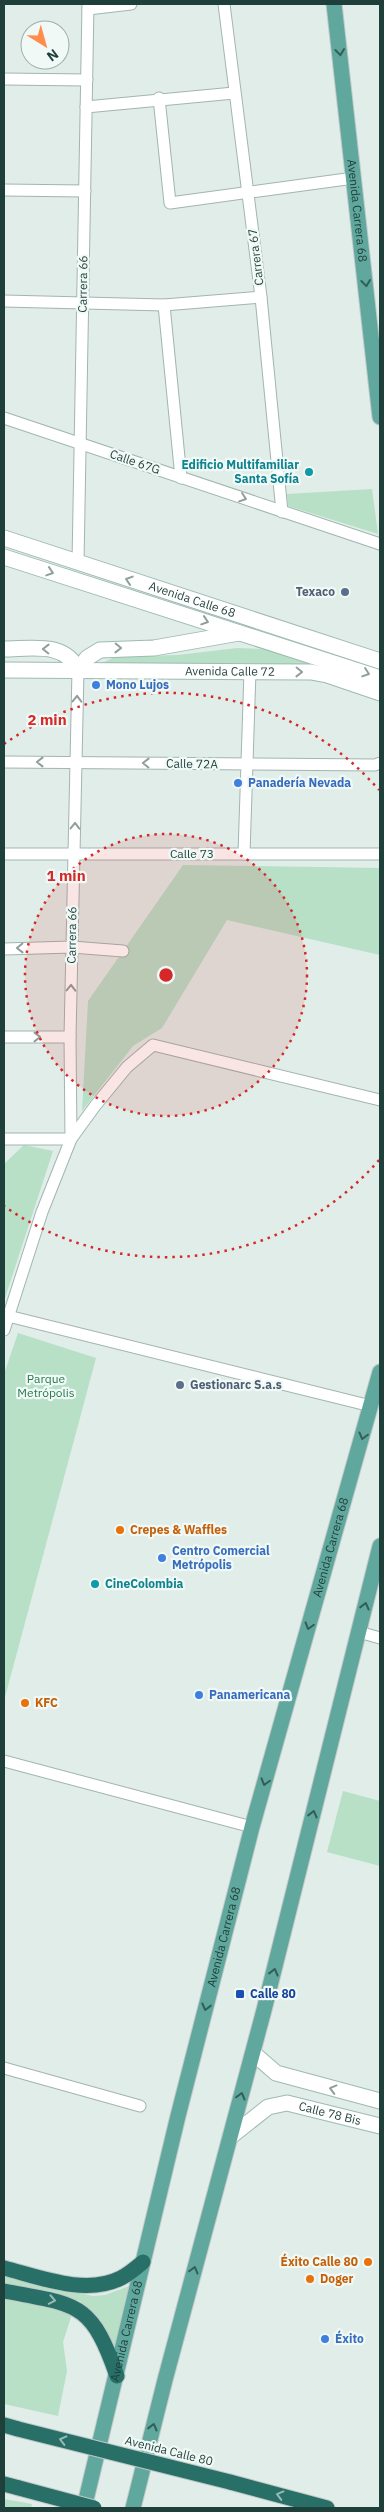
<svg xmlns="http://www.w3.org/2000/svg" width="384" height="2512" font-family="'IBM Plex Sans',sans-serif">
	<style>
		.green { fill: #b7e0c7 }
		.lines { fill: none; stroke-linecap: round; stroke-linejoin: round }
		.street-casing { stroke: #a2b5b1; stroke-width: 13 }
		.secondary-casing { stroke: #9ebab3; stroke-width: 17 }
		.primary-casing { stroke: #c0c9c8; stroke-width: 17 }
		.highway-casing { stroke: #c0c9c8; stroke-width: 17 }
		.street { stroke: #fff; stroke-width: 11 }
		.secondary { stroke: #fff; stroke-width: 15 }
		.primary { stroke: #60a79d; stroke-width: 15 }
		.highway { stroke: #286f68; stroke-width: 15 }
		.highway-bridge-casing { stroke: #c0c9c8; stroke-width: 17; stroke-linecap: butt }
		.highway-bridge { stroke: #286f68; stroke-width: 15 }
		.oneway { stroke: #325e58 }
		.oneway2 { stroke: #8f9f9c }
		.oneway3 { stroke: #97bbb6 }
		.ring { fill: none; stroke: #d62828; stroke-width: 2.5; stroke-dasharray: 2.5 5 }
		.culture-dot { fill: #0f9aa8; stroke: #f1f9f6; stroke-width: 2 }
		.service-dot { fill: #5c6f8a; stroke: #f1f9f6; stroke-width: 2 }
		.shop-dot { fill: #3f7fe0; stroke: #f1f9f6; stroke-width: 2 }
		.food-dot { fill: #e8710a; stroke: #f1f9f6; stroke-width: 2 }
		.transit-dot { fill: #1a4fb4; stroke: #f1f9f6; stroke-width: 2 }
		.labels { text-anchor: middle; stroke-width: 4.5; stroke-linejoin: round; paint-order: stroke }
		.street-label { font-size: 12px; fill: #1f3f3a; stroke: #f1f9f6 }
		.culture-label { font-size: 12px; font-weight: bold; fill: #0d838f; stroke: #f1f9f6; text-anchor: end }
		.service-label { font-size: 12px; font-weight: bold; fill: #4e5e75; stroke: #f1f9f6; text-anchor: end }
		.shop-label { font-size: 12px; font-weight: bold; fill: #366cbe; stroke: #f1f9f6; text-anchor: start }
		.park-label { font-size: 12px; fill: #257a50; stroke: #f1f9f6 }
		.food-label { font-size: 12px; font-weight: bold; fill: #c56008; stroke: #f1f9f6; text-anchor: start }
		.transit-label { font-size: 12px; font-weight: bold; fill: #164399; stroke: #f1f9f6; text-anchor: start }
		.centre { fill: #d62828; stroke: #f1f9f6; stroke-width: 2.5 }
		.ring-label { font-size: 15px; text-anchor: middle; font-weight: bold; fill: #d62828; stroke: #f1f9f6; stroke-width: 4.5; stroke-linejoin: round; paint-order: stroke }
	</style>
	<rect width="100%" height="100%" fill="#e0ede9"/>
	<g class="green">
		<polygon points="372,489 378,534 288,506 287,494"/>
		<polygon points="237,648 264,649 319,666 241,663 102,663 115,657 178,655"/>
		<polygon points="183,865 380,868 380,955 227,920 162,1028 133,1046 82,1111 88,1001"/>
		<polygon points="24,1145 53,1151 4,1301 4,1164"/>
		<polygon points="18,1333 96,1358 4,1701 4,1374"/>
		<polygon points="343,1791 380,1801 380,1866 327,1852"/>
		<polygon points="4,2276 93,2296 105,2295 132,2285 114,2355 90,2310 80,2301 4,2285"/>
		<polygon points="4,2297 72,2314 63,2342 67,2371 58,2416 4,2404"/>
		<polygon points="4,2499 32,2504 31,2508 4,2508"/>
	</g>
	<g class="lines">
		<g class="street-casing">
			<g id="street">
				<polyline points="224,4 261,297 282,512"/>
				<polyline points="88,9 131,4"/>
				<polyline points="4,79 87,80"/>
				<polyline points="159,98 170,203 354,178"/>
				<polyline points="86,107 234,93"/>
				<polyline points="4,190 85,191"/>
				<polyline points="4,301 164,305 261,297"/>
				<polyline points="164,305 181,478"/>
				<polyline points="4,418 380,544"/>
				<polyline points="78,563 88,4"/>
				<polyline points="4,762 375,765 380,763"/>
				<polyline points="4,854 380,854"/>
				<polyline points="244,854 250,671"/>
				<polyline points="4,949 72,947 123,951"/>
				<polyline points="4,1037 70,1037"/>
				<polyline points="4,1139 71,1139 70,1037 78,670"/>
				<polyline points="8,1316 371,1406"/>
				<polyline points="4,1330 42,1212 71,1139 95,1106 127,1067 153,1045 380,1100"/>
				<polyline points="359,1632 380,1638"/>
				<polyline points="4,1761 252,1827"/>
				<polyline points="4,2068 140,2106"/>
			</g>
		</g>
		<g class="secondary-casing">
			<g id="secondary">
				<path id="s1" d="M4,538L380,661"/>
				<polyline points="4,557 380,678"/>
				<path d="M4,649C30,649 65,641 78,670"/>
				<path id="s2" d="M4,670L311,672L327,675L380,693"/>
				<polyline points="78,670 87,658 100,650 154,648 239,633"/>
				<polyline points="253,2053 276,2073 380,2101"/>
				<path id="s3" d="M230,2137L268,2107L287,2103L380,2126"/>
			</g>
		</g>
		<g class="primary-casing">
			<g id="primary">
				<path id="s4" d="M334,4L380,417"/>
				<path id="s5" d="M84,2508L178,2116L252,1827L380,1372"/>
				<polyline points="133,2508 165,2380 264,2010 380,1546"/>
			</g>
		</g>
		<g class="highway-casing">
			<g id="highway">
				<path d="M4,2268C39,2277 86,2296 121,2278C129,2274 136,2268 143,2262"/>
				<path d="M4,2291C76,2305 91,2300 117,2376"/>
				<polyline points="4,2425 18,2429"/>
				<polyline points="230,2482 327,2508"/>
				<polyline points="4,2484 19,2488"/>
			</g>
		</g>
		<use href="#street" class="street"/>
		<use href="#secondary" class="secondary"/>
		<use href="#primary" class="primary"/>
		<use href="#highway" class="highway"/>
		<g class="highway-bridge-casing">
			<g id="highway-bridge">
				<polyline points="18,2429 230,2482"/>
				<polyline points="19,2488 94,2508"/>
			</g>
		</g>
		<use href="#highway-bridge" class="highway-bridge"/>
	</g>
	<defs><path id="oneway-chevron" d="M-2-3.5L2.5 0L-2 3.5" fill="none" stroke-width="1.6" stroke-linecap="round" stroke-linejoin="round" transform="scale(1.25)"/></defs>
	<g class="oneway">
		<use href="#oneway-chevron" transform="translate(340 52) rotate(84)"/>
		<use href="#oneway-chevron" transform="translate(366 283) rotate(83)"/>
		<use href="#oneway-chevron" transform="translate(363 1436) rotate(105)"/>
		<use href="#oneway-chevron" transform="translate(365 1606) rotate(-76)"/>
		<use href="#oneway-chevron" transform="translate(309 1626) rotate(106)"/>
		<use href="#oneway-chevron" transform="translate(265 1782) rotate(106)"/>
		<use href="#oneway-chevron" transform="translate(313 1814) rotate(-76)"/>
		<use href="#oneway-chevron" transform="translate(274 1972) rotate(-76)"/>
		<use href="#oneway-chevron" transform="translate(206 2007) rotate(104)"/>
		<use href="#oneway-chevron" transform="translate(241 2096) rotate(-75)"/>
		<use href="#oneway-chevron" transform="translate(194 2270) rotate(-75)"/>
		<use href="#oneway-chevron" transform="translate(153 2427) rotate(-76)"/>
	</g>
	<g class="oneway2">
		<use href="#oneway-chevron" transform="translate(243 498) rotate(19)"/>
		<use href="#oneway-chevron" transform="translate(50 572) rotate(18)"/>
		<use href="#oneway-chevron" transform="translate(129 580) rotate(-162)"/>
		<use href="#oneway-chevron" transform="translate(205 621) rotate(18)"/>
		<use href="#oneway-chevron" transform="translate(118 648) rotate(1)"/>
		<use href="#oneway-chevron" transform="translate(46 649) rotate(-179)"/>
		<use href="#oneway-chevron" transform="translate(299 672) rotate(1)"/>
		<use href="#oneway-chevron" transform="translate(366 673) rotate(19)"/>
		<use href="#oneway-chevron" transform="translate(77 699) rotate(-89)"/>
		<use href="#oneway-chevron" transform="translate(40 762) rotate(180)"/>
		<use href="#oneway-chevron" transform="translate(146 763) rotate(-179)"/>
		<use href="#oneway-chevron" transform="translate(75 826) rotate(-89)"/>
		<use href="#oneway-chevron" transform="translate(20 948) rotate(179)"/>
		<use href="#oneway-chevron" transform="translate(71 988) rotate(-89)"/>
		<use href="#oneway-chevron" transform="translate(37 1037)"/>
		<use href="#oneway-chevron" transform="translate(333 2089) rotate(-165)"/>
	</g>
	<g class="oneway3">
		<use href="#oneway-chevron" transform="translate(52 2300) rotate(11)"/>
		<use href="#oneway-chevron" transform="translate(63 2440) rotate(-166)"/>
		<use href="#oneway-chevron" transform="translate(280 2495) rotate(-165)"/>
	</g>
	<circle cx="166" cy="975" r="141" fill="#d62828" fill-opacity=".12"/>
	<g class="ring">
		<circle cx="166" cy="975" r="141"/>
		<path d="M379 1160A282 282 0 0 1 4 1206M4 744A282 282 0 0 1 379 790"/>
	</g>
	<g class="culture-dot">
		<circle cx="309" cy="472" r="5"/>
		<circle cx="95" cy="1584" r="5"/>
	</g>
	<g class="service-dot">
		<circle cx="345" cy="592" r="5"/>
		<circle cx="180" cy="1385" r="5"/>
	</g>
	<g class="shop-dot">
		<circle cx="96" cy="685" r="5"/>
		<circle cx="238" cy="783" r="5"/>
		<circle cx="162" cy="1558" r="5"/>
		<circle cx="199" cy="1695" r="5"/>
		<circle cx="325" cy="2339" r="5"/>
	</g>
	<g class="food-dot">
		<circle cx="120" cy="1530" r="5"/>
		<circle cx="25" cy="1703" r="5"/>
		<circle cx="368" cy="2262" r="5"/>
		<circle cx="310" cy="2279" r="5"/>
	</g>
	<rect class="transit-dot" x="235" y="1989" width="10" height="10" rx="2.5"/>
	<g class="labels">
		<g class="street-label">
			<text dy="4" stroke="none"><textPath href="#s4" startOffset="208">Avenida Carrera 68</textPath></text>
			<text transform="translate(256 257) rotate(-97)" y="4">Carrera 67</text>
			<text transform="translate(83 284) rotate(-89)" y="4">Carrera 66</text>
			<text transform="translate(135 462) rotate(19)" y="4">Calle 67G</text>
			<text dy="4" stroke="none"><textPath href="#s1" startOffset="198">Avenida Calle 68</textPath></text>
			<text dy="4" stroke="none"><textPath href="#s2" startOffset="226">Avenida Calle 72</textPath></text>
			<text transform="translate(192 764) rotate(1)" y="4">Calle 72A</text>
			<text x="192" y="858">Calle 73</text>
			<text transform="translate(72 935) rotate(-89)" y="4">Carrera 66</text>
			<text dy="4" stroke="none"><textPath href="#s5" startOffset="992">Avenida Carrera 68</textPath></text>
			<text dy="4" stroke="none"><textPath href="#s5" startOffset="588">Avenida Carrera 68</textPath></text>
			<text dy="4" stroke="none"><textPath href="#s3" startOffset="112">Calle 78 Bis</textPath></text>
			<text dy="4" stroke="none"><textPath href="#s5" startOffset="182">Avenida Carrera 68</textPath></text>
			<text transform="translate(169 2451) rotate(14)" y="4">Avenida Calle 80</text>
		</g>
		<g class="culture-label">
			<text x="299" y="469">Edificio Multifamiliar<tspan x="299" dy="14">Santa Sofía</tspan></text>
			<text x="105" y="1588" text-anchor="start">CineColombia</text>
		</g>
		<g class="service-label">
			<text x="335" y="596">Texaco</text>
			<text x="190" y="1389" text-anchor="start">Gestionarc S.a.s</text>
		</g>
		<g class="shop-label">
			<text x="106" y="689">Mono Lujos</text>
			<text x="248" y="787">Panadería Nevada</text>
			<text x="172" y="1555">Centro Comercial<tspan x="172" dy="14">Metrópolis</tspan></text>
			<text x="209" y="1699">Panamericana</text>
			<text x="335" y="2343">Éxito</text>
		</g>
		<g class="park-label">
			<text x="46" y="1383">Parque<tspan x="46" dy="14">Metrópolis</tspan></text>
		</g>
		<g class="food-label">
			<text x="130" y="1534">Crepes &amp; Waffles</text>
			<text x="35" y="1707">KFC</text>
			<text x="358" y="2266" text-anchor="end">Éxito Calle 80</text>
			<text x="320" y="2283">Doger</text>
		</g>
		<g class="transit-label">
			<text x="250" y="1998">Calle 80</text>
		</g>
	</g>
	<circle cx="166" cy="975" r="8" class="centre"/>
	<g class="ring-label">
		<text x="47" y="725">2 min</text>
		<text x="66" y="881">1 min</text>
	</g>
	<rect width="384" height="2512" fill="none" stroke="#1f3f3a" stroke-width="10"/>
	<g transform="translate(45 45) rotate(143)"><circle r="24" fill="#f1f9f6" stroke="#9dafab"/>
	<path d="M0-4L9 19L0 12L-9 19Z" fill="#ff8d4c"/>
	<text y="-8" font-size="14" font-weight="bold" text-anchor="middle" fill="#1f3f3a">N</text>
	</g>
</svg>
